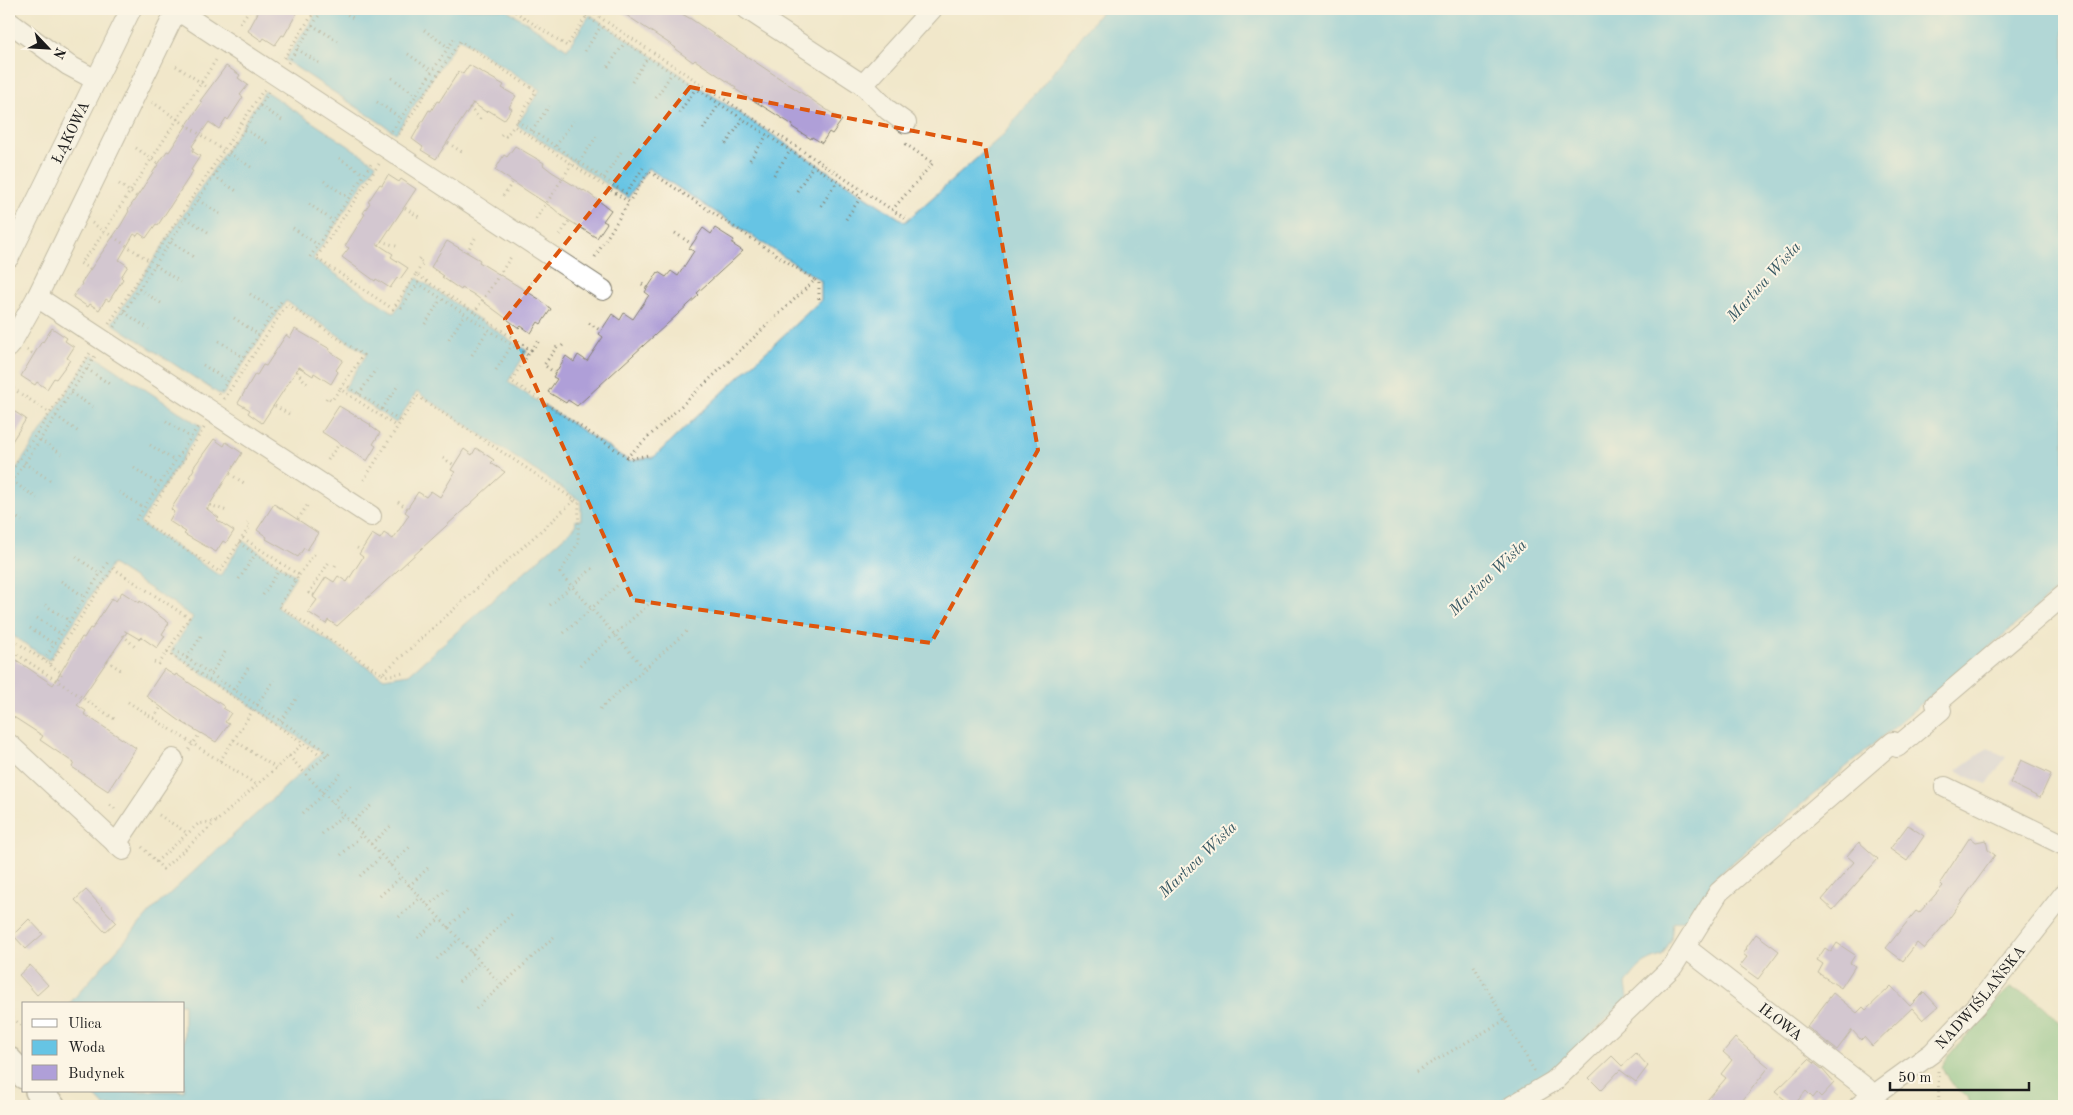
<svg xmlns="http://www.w3.org/2000/svg" width="2073" height="1115" font-family="'Old Standard TT',serif">
	<style>
		.industrial { fill: #c2c1dc }
		.forest { fill: #78be82; stroke: #4a6d4f }
		.water { fill: #66c4e4; stroke: #417080 }
		.building { fill: #af9fd8 }
		.lines { fill: none; stroke-linecap: round; stroke-linejoin: round }
		.minor-casing { stroke: #868273; stroke-width: 22 }
		.major-casing { stroke: #868273; stroke-width: 28 }
		.path { stroke: #868273; stroke-width: 3; stroke-dasharray: 1 4; stroke-linecap: butt }
		.minor { stroke: #fff; stroke-width: 20 }
		.major { stroke: #fff; stroke-width: 25 }
		.marked { fill: none; stroke: #de560d; stroke-width: 4; stroke-dasharray: 10 6; stroke-linejoin: round }
		.labels { text-anchor: middle; stroke-width: 4; stroke-linejoin: round; paint-order: stroke }
		.street-label { font-size: 15px; fill: #1c1c1c; stroke: #fcf5e5 }
		.water-label { font-size: 16px; font-style: italic; fill: #365762; stroke: #fcf5e5 }
	</style>
	<rect width="100%" height="100%" fill="#fcf5e5"/>
	<filter id="ink" filterUnits="userSpaceOnUse"><feTurbulence type="fractalNoise" baseFrequency=".02" numOctaves="2"/><feDisplacementMap in="SourceGraphic" scale="10" xChannelSelector="R" yChannelSelector="G"/><feConvolveMatrix kernelMatrix="1 2 1 2 8 2 1 2 1" color-interpolation-filters="sRGB"/></filter>
	<filter id="wash" filterUnits="userSpaceOnUse"><feTurbulence type="fractalNoise" baseFrequency=".0096" numOctaves="4" result="noise"/><feDisplacementMap in="SourceGraphic" scale="20" xChannelSelector="R" yChannelSelector="G"/><feGaussianBlur stdDeviation="1.12" result="paint"/><feColorMatrix in="noise" values="0 0 0 0 0 0 0 0 0 0 0 0 0 0 0 0 0 1.4 0 .05"/><feComposite in="paint" operator="in"/></filter>
	<g filter="url(#wash)">
		<rect width="100%" height="100%" fill="#f1e7ca"/>
		<polygon class="industrial" points="1988,748 2006,757 1987,784 1970,778 1957,770"/>
		<path class="forest" d="M2010,988C2038,998 2045,1006 2064,1028V1106H1970L1967,1097L1949,1081L1942,1067C1947,1054 1960,1044 1970,1033C1983,1018 1994,1002 2010,988Z"/>
		<path class="water" d="M319,9H506L567,49L590,15L905,222L1004,134L1103,9H2064V584L1714,878L1693,917L1673,923L1671,940L1662,956C1642,962 1638,967 1626,984L1628,998L1551,1074L1498,1106H104L90,1091H184V1004H69L152,910L322,753L171,652L193,617L112,564L49,660L9,633V480L92,354L202,427L140,523L220,576L243,541L296,576L276,607L384,678L409,674L575,527L576,520H581V501L417,392L396,423L344,389L367,354L286,301L222,396L112,323L265,91L376,164L313,259L394,313L417,278L527,351L508,382L629,461L654,457L821,300V281L648,168L628,198L517,125L540,90L459,38L396,133L285,60Z"/>
		<g id="blocks">
			<g class="building">
				<polygon points="260,9 299,9 284,36 282,35 275,45 264,38 262,41 248,31"/>
				<polygon points="617,9 673,9 691,19 842,120 832,134 829,132 822,143 812,137 811,139 792,127 793,125 735,89 736,87 695,60 693,62 675,49 676,48"/>
				<polygon points="469,65 504,85 502,88 516,96 509,107 512,109 504,120 488,110 486,112 473,103 436,159 421,150 423,147 412,139 429,110 431,111 437,101 439,102 459,71 463,74"/>
				<polygon points="226,66 240,75 238,78 248,85 240,95 243,97 228,120 226,118 219,129 209,122 192,146 194,148 192,151 200,156 191,170 193,171 158,225 156,224 146,238 139,233 137,236 134,234 119,260 128,266 121,277 123,279 109,301 106,299 99,310 90,304 88,307 73,297 82,284 81,283 121,225 129,211 128,210 167,151 169,152 202,102 200,101"/>
				<polygon points="515,146 544,163 543,165 552,172 583,191 584,190 611,210 603,221 607,223 597,238 562,216 553,208 495,170 504,155 507,157"/>
				<polygon points="388,175 399,182 401,179 416,189 379,245 393,254 391,257 408,268 400,279 397,278 390,288 376,279 375,281 342,257 349,248 345,246 365,214 363,213 370,203 368,202 380,184 382,185"/>
				<polygon points="703,228 711,234 715,228 734,240 732,244 743,251 697,293 699,295 577,406 568,400 566,403 548,392 557,379 553,377 566,356 574,362 578,355 587,361 603,337 599,334 612,314 620,320 624,313 633,319 649,295 645,292 658,272 666,277 671,271 678,276 694,251 689,249"/>
				<polygon points="447,241 480,260 479,262 539,299 551,309 541,324 538,322 531,333 521,326 519,328 473,294 462,288 461,290 442,277 444,276 431,267"/>
				<polygon points="52,328 67,338 65,341 74,347 67,358 70,360 56,379 54,378 47,389 37,382 35,385 21,376 42,341 43,342"/>
				<polygon points="295,329 330,349 329,351 343,360 336,370 338,372 331,384 314,373 313,376 299,367 262,423 248,413 250,410 238,403 255,374 257,375 263,365 266,366 286,335 290,338"/>
				<polygon points="339,406 371,425 370,426 380,433 373,444 376,446 367,461 322,432"/>
				<polygon points="9,408 26,419 9,446"/>
				<polygon points="214,439 224,446 226,442 242,453 207,509 219,518 217,520 234,531 226,543 223,541 216,552 184,534 186,532 169,521 174,512 171,509 191,478 189,477 194,469 193,468"/>
				<polygon points="476,448 494,460 491,463 505,472 337,626 328,620 326,624 308,612 317,600 313,597 326,577 334,582 338,576 347,582 363,557 359,554 372,534 380,539 384,533 393,539 409,515 405,512 418,492 426,497 431,491 440,497 455,472 451,470 464,449 472,455"/>
				<polygon points="274,504 318,533 307,550 304,548 298,557 266,539 267,537 257,530"/>
				<polygon points="122,592 139,603 140,601 169,623 162,634 165,636 157,648 141,637 139,639 127,632 77,705 86,711 84,714 136,748 108,791 72,767 74,763 40,740 43,736 9,714 9,655 53,685 82,637 84,638 90,628 92,629 112,598 116,601"/>
				<polygon points="164,669 175,676 176,674 225,707 223,708 231,713 225,722 229,724 216,742 180,721 146,696"/>
				<polygon points="2021,760 2051,774 2040,798 2010,783"/>
				<polygon points="1908,825 1924,836 1907,861 1890,849"/>
				<polygon points="1970,837 1976,842 1986,840 1988,850 1995,855 1948,920 1924,949 1917,943 1903,961 1886,948 1916,911 1919,913 1943,886 1940,883"/>
				<polygon points="1859,842 1878,859 1833,910 1822,900 1854,862 1847,856"/>
				<polygon points="86,890 116,922 105,932 75,900"/>
				<polygon points="29,919 43,934 26,949 13,935"/>
				<polygon points="1756,934 1779,951 1758,979 1740,966 1747,957 1743,954 1747,949 1746,948"/>
				<polygon points="1837,943 1855,955 1850,963 1855,966 1841,988 1818,973 1823,964 1817,960 1825,948 1831,952"/>
				<polygon points="30,965 48,985 37,995 19,975"/>
				<polygon points="1891,986 1910,1006 1924,992 1938,1007 1923,1020 1912,1008 1872,1046 1864,1037 1861,1040 1852,1030 1837,1050 1807,1027 1833,993 1857,1013 1863,1007 1866,1010"/>
				<polygon points="1735,1038 1769,1067 1738,1106 1702,1106 1726,1078 1721,1074 1732,1060 1723,1052"/>
				<polygon points="1636,1053 1648,1066 1636,1082 1620,1070 1601,1090 1589,1078 1612,1056 1622,1066"/>
				<polygon points="1809,1059 1822,1069 1834,1083 1821,1097 1817,1093 1813,1098 1806,1091 1793,1106 1775,1092"/>
			</g>
		</g>
	</g>
	<g filter="url(#ink)">
		<use href="#blocks" fill-opacity="0" stroke="#868273" stroke-width="1"/>
		<g class="lines">
			<g class="minor-casing">
				<g id="minor">
					<polyline points="747,9 863,85 888,110 906,123"/>
					<polyline points="177,10 603,290"/>
					<polyline points="9,22 68,65 96,80"/>
					<polyline points="863,85 932,9"/>
					<path id="s1" d="M9,257L131,9"/>
					<polyline points="37,297 371,516"/>
					<polyline points="9,347 37,297 177,9"/>
					<polyline points="9,744 123,850"/>
					<polyline points="1945,787 2064,845"/>
					<polyline points="116,844 173,759"/>
					<path id="s2" d="M1686,948L1866,1088L1873,1097"/>
					<polyline points="1512,1106 1554,1081 1673,966 1719,892 1893,742 1897,747 1941,710 1936,704 2064,595"/>
					<path id="s3" d="M1859,1106L1932,1053L1976,1006L2064,894"/>
				</g>
			</g>
			<g class="major-casing">
				<g id="major">
					<polyline points="9,1060 24,1076"/>
					<polyline points="38,1091 52,1106"/>
				</g>
			</g>
			<g class="path">
				<polyline points="252,9 258,13"/>
				<polyline points="339,9 353,18"/>
				<polyline points="511,9 567,46 590,11 906,219"/>
				<polyline points="586,16 861,197 844,222"/>
				<polyline points="240,23 250,9"/>
				<polyline points="312,25 338,41"/>
				<polyline points="424,30 448,47"/>
				<polyline points="297,49 322,65"/>
				<polyline points="585,51 601,26"/>
				<polyline points="408,54 432,71"/>
				<polyline points="284,58 316,9"/>
				<polyline points="288,63 323,9"/>
				<polyline points="176,66 209,88"/>
				<polyline points="608,67 625,42"/>
				<polyline points="392,78 416,95"/>
				<polyline points="632,82 648,57"/>
				<polyline points="656,98 672,73"/>
				<polyline points="152,102 223,150"/>
				<polyline points="377,102 401,118"/>
				<polyline points="473,103 470,108 482,121"/>
				<polyline points="260,106 285,122"/>
				<polyline points="679,113 696,88"/>
				<polyline points="517,121 626,193 643,168"/>
				<polyline points="245,129 270,145"/>
				<polyline points="703,129 719,104"/>
				<polyline points="392,131 456,36"/>
				<polyline points="532,131 549,106"/>
				<polyline points="501,135 502,134 506,136 514,126"/>
				<polyline points="448,143 462,152"/>
				<polyline points="726,144 743,119"/>
				<polyline points="556,146 573,121"/>
				<polyline points="136,148 159,164"/>
				<polyline points="229,153 254,169"/>
				<polyline points="339,158 364,174"/>
				<polyline points="750,160 767,135"/>
				<polyline points="579,162 597,136"/>
				<polyline points="379,164 316,258 393,309 416,274 531,350 511,381 627,457 815,280 649,171 629,202 514,126 536,91 460,41 398,135"/>
				<polyline points="774,175 790,151"/>
				<polyline points="214,176 238,192"/>
				<polyline points="604,178 621,152"/>
				<polyline points="324,181 349,198"/>
				<polyline points="119,184 137,197"/>
				<polyline points="797,191 813,166"/>
				<polyline points="503,196 512,183"/>
				<polyline points="198,200 223,216"/>
				<polyline points="309,204 333,221"/>
				<polyline points="821,206 837,182"/>
				<polyline points="405,208 419,217"/>
				<polyline points="892,210 933,163 904,143"/>
				<polyline points="186,218 211,234"/>
				<polyline points="536,219 572,164"/>
				<polyline points="92,223 150,261"/>
				<polyline points="293,228 318,245"/>
				<polyline points="675,233 692,244"/>
				<polyline points="560,235 569,221"/>
				<polyline points="171,242 195,258"/>
				<polyline points="378,245 381,241 399,247"/>
				<polyline points="467,252 477,235"/>
				<polyline points="310,257 373,161"/>
				<polyline points="595,257 629,202"/>
				<polyline points="155,265 180,282"/>
				<polyline points="90,269 80,263 92,250 218,57"/>
				<polyline points="416,274 423,263 418,260 420,258"/>
				<polyline points="815,280 819,283 819,299"/>
				<polyline points="642,284 647,288"/>
				<polyline points="139,289 164,305"/>
				<polyline points="525,291 537,274"/>
				<polyline points="250,294 275,311"/>
				<polyline points="401,308 418,283 527,355"/>
				<polyline points="124,312 149,329"/>
				<polyline points="474,313 511,257"/>
				<polyline points="234,318 259,335"/>
				<polyline points="589,323 601,331"/>
				<polyline points="109,324 264,89"/>
				<polyline points="425,324 441,299"/>
				<polyline points="114,327 269,92"/>
				<polyline points="449,339 465,314"/>
				<polyline points="219,341 244,358"/>
				<polyline points="562,346 563,345"/>
				<polyline points="27,350 33,354"/>
				<polyline points="531,350 539,341"/>
				<polyline points="472,355 488,330"/>
				<polyline points="203,365 228,381"/>
				<polyline points="300,367 297,372 308,385"/>
				<polyline points="87,369 111,385"/>
				<polyline points="496,370 512,345"/>
				<polyline points="555,373 544,365 559,344"/>
				<polyline points="344,384 400,421"/>
				<polyline points="9,386 50,413"/>
				<polyline points="71,393 96,409"/>
				<polyline points="219,394 283,299"/>
				<polyline points="359,394 376,369"/>
				<polyline points="224,399 287,304 363,355 340,389 397,427"/>
				<polyline points="326,399 327,397 332,400 340,389"/>
				<polyline points="275,406 289,414"/>
				<polyline points="382,409 399,384"/>
				<polyline points="56,416 80,433"/>
				<polyline points="166,421 191,438"/>
				<polyline points="204,428 143,522 220,572 250,526 246,523 247,522"/>
				<polyline points="40,440 65,456"/>
				<polyline points="150,445 175,461"/>
				<polyline points="627,457 630,459 648,455"/>
				<polyline points="443,458 454,465"/>
				<polyline points="328,460 339,444"/>
				<polyline points="24,463 50,480"/>
				<polyline points="134,468 159,485"/>
				<polyline points="230,474 244,483"/>
				<polyline points="9,475 90,353"/>
				<polyline points="12,481 37,498"/>
				<polyline points="9,487 95,356"/>
				<polyline points="119,492 144,508"/>
				<polyline points="575,500 579,502 578,543 560,573 645,669"/>
				<polyline points="398,502 407,508"/>
				<polyline points="207,509 210,505 227,511"/>
				<polyline points="9,513 22,521"/>
				<polyline points="298,519 309,503"/>
				<polyline points="136,520 199,425"/>
				<polyline points="243,538 299,575 279,606 382,674 575,500 417,396 362,483"/>
				<polyline points="239,543 296,581"/>
				<polyline points="357,548 361,550"/>
				<polyline points="76,557 101,574"/>
				<polyline points="335,566 336,564"/>
				<polyline points="299,575 315,553"/>
				<polyline points="239,579 255,555"/>
				<polyline points="61,581 85,597"/>
				<polyline points="263,595 279,570"/>
				<polyline points="314,595 309,593 329,562"/>
				<polyline points="45,605 70,621"/>
				<polyline points="550,605 594,567"/>
				<polyline points="37,618 61,634"/>
				<polyline points="30,628 54,644"/>
				<polyline points="126,631 123,635 136,648"/>
				<polyline points="564,633 619,584"/>
				<polyline points="9,637 62,673 56,681"/>
				<polyline points="170,647 320,747 327,755"/>
				<polyline points="9,649 116,720"/>
				<polyline points="187,658 203,633"/>
				<polyline points="44,660 108,562"/>
				<polyline points="107,661 121,670"/>
				<polyline points="154,662 159,664 167,652 318,753"/>
				<polyline points="50,664 113,568 189,618 167,652"/>
				<polyline points="580,665 649,604"/>
				<polyline points="211,674 227,649"/>
				<polyline points="382,674 385,676 404,673"/>
				<polyline points="234,690 250,665"/>
				<polyline points="128,702 257,785"/>
				<polyline points="257,705 274,680"/>
				<polyline points="600,709 689,629"/>
				<polyline points="154,718 161,707"/>
				<polyline points="281,721 298,696"/>
				<polyline points="234,740 276,768"/>
				<polyline points="189,750 200,733"/>
				<polyline points="289,756 502,985"/>
				<polyline points="220,761 253,710"/>
				<polyline points="310,770 330,752"/>
				<polyline points="322,792 343,772"/>
				<polyline points="332,803 353,783"/>
				<polyline points="110,805 117,810"/>
				<polyline points="303,813 324,794"/>
				<polyline points="159,815 187,833"/>
				<polyline points="351,823 373,804"/>
				<polyline points="322,834 343,815"/>
				<polyline points="371,844 392,825"/>
				<polyline points="142,847 163,869 304,743"/>
				<polyline points="341,855 362,835"/>
				<polyline points="156,862 198,824 217,821"/>
				<polyline points="390,865 411,846"/>
				<polyline points="360,876 382,856"/>
				<polyline points="409,886 430,866"/>
				<polyline points="380,896 401,877"/>
				<polyline points="428,906 450,887"/>
				<polyline points="399,917 420,898"/>
				<polyline points="448,927 469,908"/>
				<polyline points="418,938 440,918"/>
				<polyline points="471,953 514,912"/>
				<polyline points="437,959 459,939"/>
				<polyline points="1474,966 1535,1072"/>
				<polyline points="459,982 480,962"/>
				<polyline points="476,1009 555,936"/>
				<polyline points="9,1015 24,1028"/>
				<polyline points="1417,1071 1505,1020"/>
				<polyline points="1938,1071 1939,1106"/>
			</g>
			<use href="#minor" class="minor"/>
			<use href="#major" class="major"/>
		</g>
	</g>
	<path d="M0 0H2073V1115H0ZM690,87L985,145L1038,450L931,643L633,600L505,319Z" fill="#f1e7ca" fill-opacity=".55" fill-rule="evenodd"/>
	<path class="marked" d="M690,87L985,145L1038,450L931,643L633,600L505,319Z"/>
	<g class="labels">
		<g class="street-label">
			<text dy="5" stroke="none"><textPath href="#s1" startOffset="139">ŁĄKOWA</textPath></text>
			<text dy="5" stroke="none"><textPath href="#s3" startOffset="164">NADWIŚLAŃSKA</textPath></text>
			<text dy="5" stroke="none"><textPath href="#s2" startOffset="120">IŁOWA</textPath></text>
		</g>
		<g class="water-label">
			<text transform="translate(1763 281) rotate(-48)" y="6">Martwa Wisła</text>
			<text transform="translate(1487 577) rotate(-44)" y="6">Martwa Wisła</text>
			<text transform="translate(1197 859) rotate(-44)" y="6">Martwa Wisła</text>
		</g>
	</g>
	<rect width="2073" height="1115" fill="none" stroke="#fcf5e5" stroke-width="30"/>
	<rect x="22" y="1002" width="162" height="90" fill="#fcf5e5" stroke="#a29e95"/>
	<rect x="32" y="1019" width="25" height="8" fill="#ffffff" stroke="#a29e95"/>
	<text x="68" y="1028" font-size="15" fill="#1c1c1c">Ulica</text>
	<rect x="32" y="1040" width="25" height="15" fill="#66c4e4" stroke="#a29e95"/>
	<text x="68" y="1052" font-size="15" fill="#1c1c1c">Woda</text>
	<rect x="32" y="1065" width="25" height="15" fill="#af9fd8" stroke="#a29e95"/>
	<text x="68" y="1078" font-size="15" fill="#1c1c1c">Budynek</text>
	<g transform="translate(48 48) rotate(115)" stroke="#fcf5e5" stroke-width="4" paint-order="stroke">
	<path d="M0-4L9 19L0 12L-9 19Z" fill="#1c1c1c"/>
	<text y="-8" font-size="14" font-weight="bold" text-anchor="middle" fill="#1c1c1c">N</text>
	</g>
	<path d="M1890 1082v8h139v-8" fill="none" stroke="#1c1c1c" stroke-width="2.5"/>
	<text x="1898" y="1082" font-size="15" fill="#1c1c1c" stroke="#fcf5e5" stroke-width="4" paint-order="stroke">50 m</text>
</svg>
